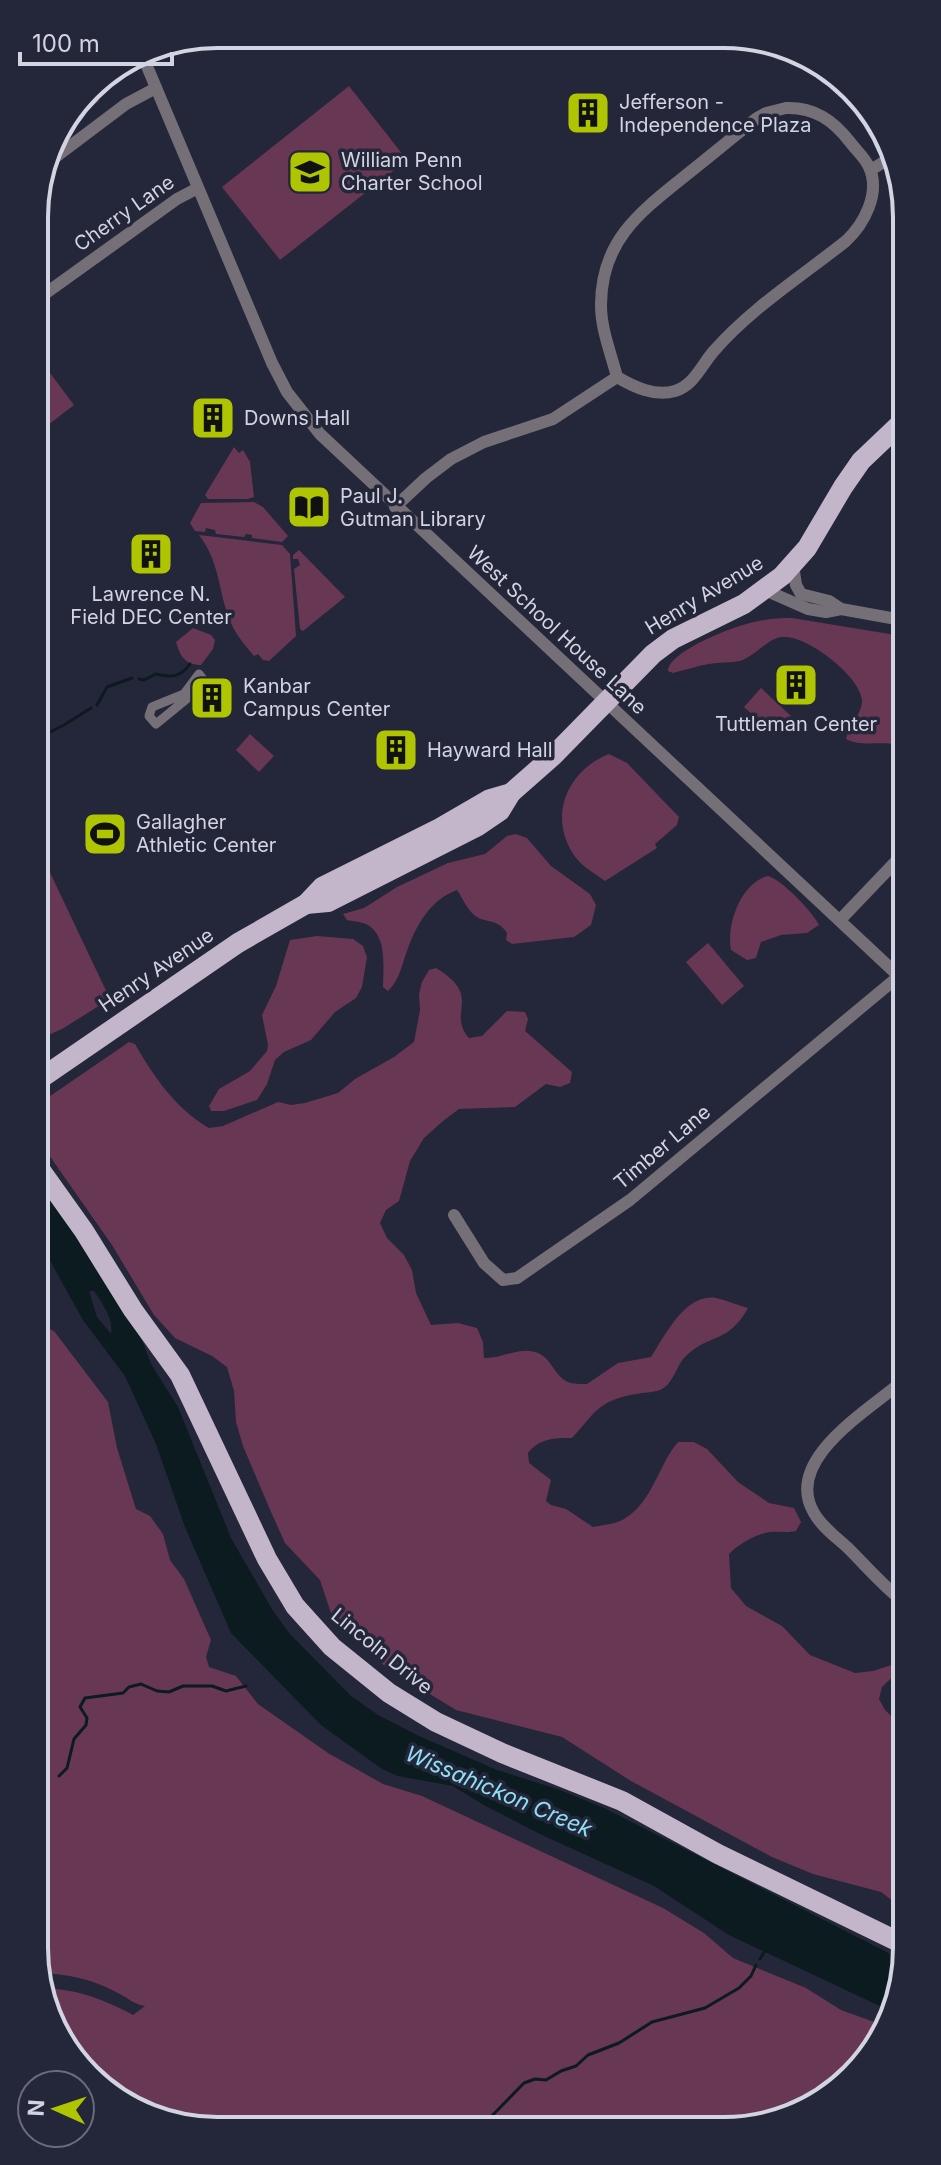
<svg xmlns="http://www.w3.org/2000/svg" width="941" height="2165" font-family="Inter,sans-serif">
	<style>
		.green { fill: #683753 }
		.water { fill: #0b1b1f; fill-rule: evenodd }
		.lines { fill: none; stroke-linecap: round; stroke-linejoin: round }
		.stream { stroke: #0b1b1f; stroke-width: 3 }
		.pedestrian { stroke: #756f78; stroke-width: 9 }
		.minor { stroke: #756f78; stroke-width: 12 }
		.primary { stroke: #c3b6ca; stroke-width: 20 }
		.labels { text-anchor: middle; stroke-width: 7; stroke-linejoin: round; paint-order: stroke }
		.poi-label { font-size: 20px; fill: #d2d4e1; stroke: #242639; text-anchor: start }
		.street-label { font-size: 20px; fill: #d2d4e1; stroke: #242639 }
		.water-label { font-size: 22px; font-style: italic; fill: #8ce0f5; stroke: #242639 }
		.rim { fill: none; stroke: #d2d4e1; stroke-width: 4 }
	</style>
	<rect width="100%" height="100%" fill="#242639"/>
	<g class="green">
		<polygon points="96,80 101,87 99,101 54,135"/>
		<polygon points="349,86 407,160 280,260 222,187"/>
		<polygon points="35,353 74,405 35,435"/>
		<polygon points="234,447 239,453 243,450 250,462 254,497 248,499 208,499 205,495"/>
		<polygon points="254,502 263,507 288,536 282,542 252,538 252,535 246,534 244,537 216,534 215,530 206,528 205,532 195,531 190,523 201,503"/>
		<path d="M199,535L282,545L290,554L296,636L269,661L263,660L258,654L254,656C243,643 232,630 227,613C218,584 218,560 199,535Z"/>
		<polygon points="299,550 345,597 303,631 300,629 294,569 300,565 298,559 293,559 293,555"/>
		<path d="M792,618L902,636L903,747C885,739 862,748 846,739C848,726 863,713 862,700C860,676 807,635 783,637C767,638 756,656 740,661C730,663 719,662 709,664C697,666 685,670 673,673L668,671C669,651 734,626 754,622C766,619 779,618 792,618Z"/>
		<path d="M193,628L211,635L215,640L213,649L201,665C185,665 180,656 176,642Z"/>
		<polygon points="761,688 791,716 774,735 744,707"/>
		<polygon points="250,734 274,756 259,772 236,750"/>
		<path d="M609,754L627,763L679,817L677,825L655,844L657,848L605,881C593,872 580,866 572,852C548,813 570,769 609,754Z"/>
		<path d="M516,834L527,838L551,866L590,894L596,905L591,925L574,937L512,944L506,940L507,933C496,916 483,925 472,913C466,907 462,897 457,890C431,899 416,925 407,951C401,967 400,979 388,991L383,987C383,968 388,935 366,924C361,922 352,921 347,920L343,914L364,908L397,887L448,863L485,854L507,836Z"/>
		<polygon points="36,843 110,999 62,1029 37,1040"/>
		<path d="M768,876C781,879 813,912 819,925L807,933L781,935L761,942L756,958L747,960L731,950C726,925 741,882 768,876Z"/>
		<polygon points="317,936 353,939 363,946 367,957 362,987 356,998 335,1012 311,1040 284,1052 275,1060 267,1084 257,1100 224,1111 211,1111 209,1106 219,1089 250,1071 267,1051 268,1045 262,1015 276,986 290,940"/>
		<polygon points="708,943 744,986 722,1005 686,962"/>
		<path d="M436,968C484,997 446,1011 469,1038L482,1036L507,1011L525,1012L528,1019L525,1031L572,1072L570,1083L560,1087L546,1084L515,1107L459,1109L443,1121L424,1138L410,1161L399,1201L386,1210L380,1223L387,1238L404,1255L412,1270L416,1293L431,1325L458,1323L477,1328L483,1342L484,1358C501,1359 518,1347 535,1352C552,1357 553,1375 568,1382C573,1384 581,1384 587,1384L618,1363L651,1357C665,1336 685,1293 716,1298C726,1300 737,1305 748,1308C728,1344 710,1333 686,1356C676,1365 674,1384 660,1390C652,1393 644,1392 636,1394C597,1401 596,1412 572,1438C554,1438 540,1438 528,1453L529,1463L551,1480L546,1501L551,1505L566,1509L593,1527C603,1525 616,1524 624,1519C653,1502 658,1465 678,1442H694L707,1449L738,1482L769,1503L794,1508L801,1522L796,1531C786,1533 779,1531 770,1532C756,1534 739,1544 729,1554L731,1588L746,1606L782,1626L810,1655L855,1673L873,1671L904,1661L905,1665L882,1687L879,1699L885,1710L906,1730V1911L881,1892L813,1874L772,1857L631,1781L562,1737L456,1710L387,1668L355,1640L332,1616L320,1580L285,1543L271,1512L243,1446L236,1422L234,1391L227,1367L212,1356L175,1338L154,1315L112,1245L37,1138V1105L129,1042L135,1044C154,1077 176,1109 209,1128L223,1126L278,1102L291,1105L305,1103L338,1093L355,1079L394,1057L414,1042L420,1010L419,994L422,982L429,970Z"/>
		<path d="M38,1325L54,1331L108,1402L117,1448L136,1509L150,1516L163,1534L170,1560L184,1579L211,1640L206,1657L209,1667L236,1676L258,1704L328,1753L383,1784L422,1796L663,1908L704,1933L733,1958L806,1988L841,2010L880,2024L862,2068L771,2125L182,2128L96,2085L40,1995V1989C73,1987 105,2000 133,2015L145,2006C134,2005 127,1997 116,1992C92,1979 67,1974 40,1973Z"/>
	</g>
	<path class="water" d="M38,1176L138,1330L151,1364L178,1407L231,1538L273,1611L290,1634L351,1696L378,1715L419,1736L497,1770L557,1789L604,1808L906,1962L886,2009L729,1935L654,1886L542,1835L484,1805L453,1786L398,1776L382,1769L321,1725L231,1633L185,1527L156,1444L125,1376L83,1320L38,1239ZM89,1291H94C102,1302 114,1320 111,1334L97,1317Z"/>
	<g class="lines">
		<g class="stream">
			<path d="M139,679L144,680L156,674C171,678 181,677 190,664"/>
			<polyline points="97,705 107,687 132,678"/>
			<polyline points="36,739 64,725 91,708"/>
			<polyline points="59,1776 67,1768 74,1739 86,1725 87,1718 80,1707 85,1698 123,1693 129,1687 141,1684 157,1691 169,1692 183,1686 212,1686 226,1691 246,1686"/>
			<polyline points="760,1959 766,1949"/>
			<polyline points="482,2126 524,2083 535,2079 546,2080 561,2071 576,2066 588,2055 619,2043 652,2022 705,2008 739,1988 751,1976 756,1965"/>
		</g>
		<polygon class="pedestrian" points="199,674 206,683 156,724 149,716 152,707 184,694"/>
		<g class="minor">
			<polyline points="141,52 272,363 287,392 320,434 903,980"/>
			<path d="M786,108C814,107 833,120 850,142C856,150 865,158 869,167C881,193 864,224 846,241C802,276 750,309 713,352C701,366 694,385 675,391C655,397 634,387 617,377C611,353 601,330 601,305C601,241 640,212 685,176C709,157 733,137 757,118L766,113Z"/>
			<polyline points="45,165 126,104 156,88"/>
			<polyline points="871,170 893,156"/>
			<polyline points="35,301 177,199 198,188"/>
			<polyline points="395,507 426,478 451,459 484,442 553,419 617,377"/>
			<polyline points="793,565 796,585 801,594 829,601 841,609"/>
			<polyline points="765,590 808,609 826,612 841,609 902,620"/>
			<polyline points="840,920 903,854"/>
			<polyline points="454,1215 484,1263 503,1280 517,1278 630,1200 899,976"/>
			<path d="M905,1379C871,1409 782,1459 814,1513C822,1527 836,1537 848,1548C867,1567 884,1587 905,1603"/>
		</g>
		<g class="primary">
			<polyline points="306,904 328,902 478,826 500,811 511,793"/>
			<polyline points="37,1081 238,943 306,904 322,887 440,828 490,799 511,793 553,756 653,654 673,639 744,604 782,576 807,548 843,487 861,461 902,422"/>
			<polyline points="37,1165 84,1231 133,1310 180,1375 267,1559 295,1606 332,1647 389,1693 436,1722 502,1753 622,1801 718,1854 907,1946"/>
		</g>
	</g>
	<defs>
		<g id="building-square" transform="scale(2.3)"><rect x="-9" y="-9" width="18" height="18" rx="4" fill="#b0c502" stroke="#242639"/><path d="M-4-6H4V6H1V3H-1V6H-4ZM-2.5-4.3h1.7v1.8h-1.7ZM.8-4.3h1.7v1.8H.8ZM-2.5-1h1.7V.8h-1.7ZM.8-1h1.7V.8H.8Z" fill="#111"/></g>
		<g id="school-square" transform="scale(2.3)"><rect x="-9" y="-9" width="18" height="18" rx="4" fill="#b0c502" stroke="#242639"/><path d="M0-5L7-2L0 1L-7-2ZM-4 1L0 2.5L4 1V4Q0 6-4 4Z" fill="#111"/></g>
		<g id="library-square" transform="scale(2.3)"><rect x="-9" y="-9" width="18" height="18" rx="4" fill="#b0c502" stroke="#242639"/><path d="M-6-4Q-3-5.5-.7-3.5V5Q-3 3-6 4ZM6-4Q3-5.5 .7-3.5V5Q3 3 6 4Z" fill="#111"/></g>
		<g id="stadium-square" transform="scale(2.3)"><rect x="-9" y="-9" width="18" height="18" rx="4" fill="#b0c502" stroke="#242639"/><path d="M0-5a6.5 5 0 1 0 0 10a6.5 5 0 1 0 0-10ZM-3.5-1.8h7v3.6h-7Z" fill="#111"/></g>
	</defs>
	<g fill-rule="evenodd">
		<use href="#building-square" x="588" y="113"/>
		<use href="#school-square" x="310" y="172"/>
		<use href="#building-square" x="213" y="418"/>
		<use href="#library-square" x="309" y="507"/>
		<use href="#building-square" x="151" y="554"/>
		<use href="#building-square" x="796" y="685"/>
		<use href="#building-square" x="212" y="698"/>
		<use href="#building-square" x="396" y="750"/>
		<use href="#stadium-square" x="105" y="834"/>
	</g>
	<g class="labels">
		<g class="poi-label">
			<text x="619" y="109">Jefferson -<tspan x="619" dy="23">Independence Plaza</tspan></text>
			<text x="341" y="167">William Penn<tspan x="341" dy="23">Charter School</tspan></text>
			<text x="244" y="425">Downs Hall</text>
			<text x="340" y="503">Paul J.<tspan x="340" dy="23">Gutman Library</tspan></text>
			<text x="151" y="601" text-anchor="middle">Lawrence N.<tspan x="151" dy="23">Field DEC Center</tspan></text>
			<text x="243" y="693">Kanbar<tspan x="243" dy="23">Campus Center</tspan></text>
			<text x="796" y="731" text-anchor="middle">Tuttleman Center</text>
			<text x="427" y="757">Hayward Hall</text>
			<text x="136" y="829">Gallagher<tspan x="136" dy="23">Athletic Center</tspan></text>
		</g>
		<g class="street-label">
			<text transform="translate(124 213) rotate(-35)" y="7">Cherry Lane</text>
			<text transform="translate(704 595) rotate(-31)" y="7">Henry Avenue</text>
			<text transform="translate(557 630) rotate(43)" y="7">West School House Lane</text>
			<text transform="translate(156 970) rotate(-34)" y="7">Henry Avenue</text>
			<text transform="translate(662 1147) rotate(-40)" y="7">Timber Lane</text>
			<text transform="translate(382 1651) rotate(39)" y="7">Lincoln Drive</text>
		</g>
		<g class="water-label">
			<text transform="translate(499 1791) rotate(23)" y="8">Wissahickon Creek</text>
		</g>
	</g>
	<path d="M0 0H941V2165H0ZM217 48H724A169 169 0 0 1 893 217V1948A169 169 0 0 1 724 2117H217A169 169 0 0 1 48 1948V217A169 169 0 0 1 217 48Z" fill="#242639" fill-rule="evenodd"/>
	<path class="rim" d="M217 48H724A169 169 0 0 1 893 217V1948A169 169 0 0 1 724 2117H217A169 169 0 0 1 48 1948V217A169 169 0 0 1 217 48Z"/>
	<g transform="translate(56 2109) rotate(273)"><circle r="38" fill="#242639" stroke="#6a6c7c" stroke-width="2"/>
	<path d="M0-6L14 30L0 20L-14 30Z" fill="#b0c502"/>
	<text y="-12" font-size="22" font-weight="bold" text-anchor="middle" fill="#d2d4e1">N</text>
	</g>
	<path d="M20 52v12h152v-12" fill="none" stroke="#d2d4e1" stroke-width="4"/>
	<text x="32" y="52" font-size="24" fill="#d2d4e1" stroke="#242639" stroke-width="6" paint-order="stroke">100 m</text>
</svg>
